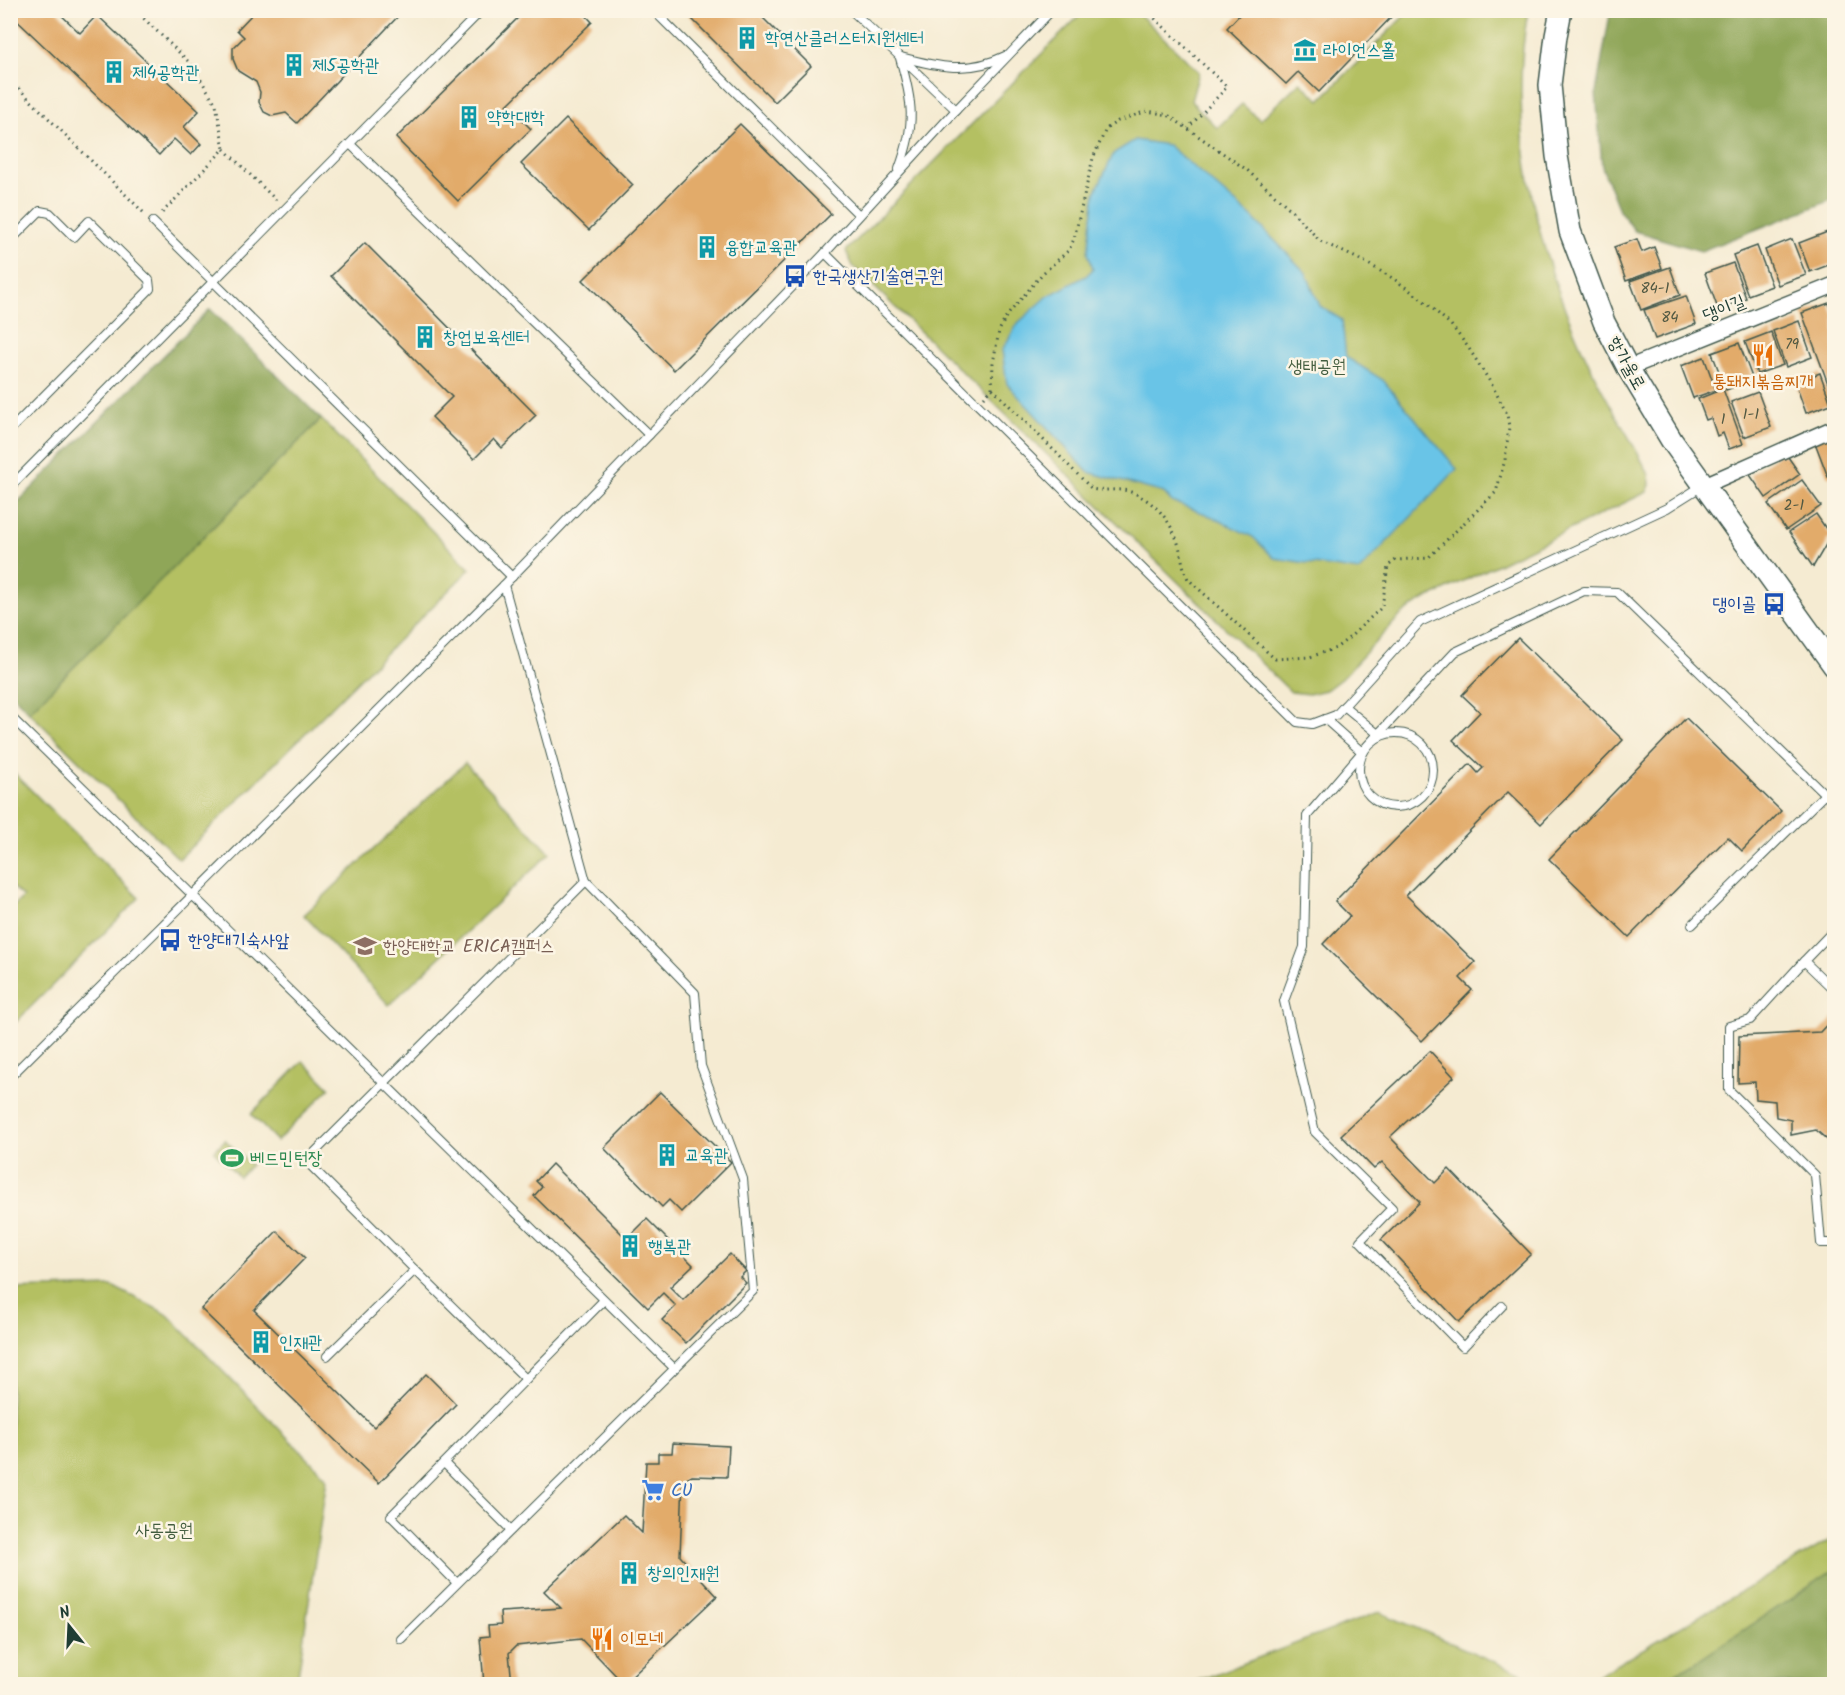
<svg xmlns="http://www.w3.org/2000/svg" width="1845" height="1695" font-family="Kalam,'Poor Story',sans-serif">
	<style>
		.green { fill: #b4c062; stroke: #6a7e4b; stroke-width: 1.5 }
		.forest { fill: #8fa658; stroke: #577246; stroke-width: 1.5 }
		.water { fill: #69c4e7; stroke: #44808e; stroke-width: 1.5 }
		.building { fill: #e2ab6a }
		.lines { fill: none; stroke-linecap: round; stroke-linejoin: round }
		.service-casing { stroke: #3f574c; stroke-width: 10 }
		.minor-casing { stroke: #3f574c; stroke-width: 18 }
		.secondary-casing { stroke: #3f574c; stroke-width: 24 }
		.path { stroke: #3f574c; stroke-width: 3; stroke-dasharray: 1.5 4.5; stroke-linecap: butt }
		.service { stroke: #fff; stroke-width: 8 }
		.minor { stroke: #fff; stroke-width: 15 }
		.secondary { stroke: #fff; stroke-width: 21 }
		.labels { text-anchor: middle; stroke-width: 5; stroke-linejoin: round; paint-order: stroke }
		.number-label { font-size: 15px; fill: #505842 }
		.culture-label { font-size: 18px; fill: #0d838f; stroke: #fcf5e5; text-anchor: start }
		.transit-label { font-size: 18px; fill: #164399; stroke: #fcf5e5; text-anchor: start }
		.street-label { font-size: 18px; fill: #1f3d34; stroke: #fcf5e5 }
		.park-label { font-size: 18px; fill: #445e40; stroke: #fcf5e5 }
		.food-label { font-size: 18px; fill: #c56008; stroke: #fcf5e5 }
		.education-label { font-size: 18px; fill: #785e54; stroke: #fcf5e5; text-anchor: start }
		.leisure-label { font-size: 18px; fill: #27864d; stroke: #fcf5e5; text-anchor: start }
		.shop-label { font-size: 18px; fill: #366cbe; stroke: #fcf5e5; text-anchor: start }
	</style>
	<rect width="100%" height="100%" fill="#fcf5e5"/>
	<filter id="ink" filterUnits="userSpaceOnUse"><feTurbulence type="fractalNoise" baseFrequency=".0167" numOctaves="2"/><feDisplacementMap in="SourceGraphic" scale="12" xChannelSelector="R" yChannelSelector="G"/><feConvolveMatrix kernelMatrix="1 2 1 2 8 2 1 2 1" color-interpolation-filters="sRGB"/></filter>
	<filter id="wash" filterUnits="userSpaceOnUse"><feTurbulence type="fractalNoise" baseFrequency=".008" numOctaves="4" result="noise"/><feDisplacementMap in="SourceGraphic" scale="24" xChannelSelector="R" yChannelSelector="G"/><feGaussianBlur stdDeviation="1.35" result="paint"/><feColorMatrix in="noise" values="0 0 0 0 0 0 0 0 0 0 0 0 0 0 0 0 0 1.4 0 .05"/><feComposite in="paint" operator="in"/></filter>
	<g filter="url(#wash)">
		<rect width="100%" height="100%" fill="#f5ebd2"/>
		<g class="green">
			<path d="M1084,11H1136L1199,72L1191,101L1217,128L1242,104L1260,120L1300,82L1320,100L1409,11H1528C1505,137 1541,271 1599,384C1615,415 1634,444 1649,475L1650,485L1647,492L1420,602L1401,615L1342,678L1326,690L1309,694L1291,692L853,266L846,251Z"/>
			<polygon points="321,419 470,569 179,859 29,712"/>
			<polygon points="465,763 550,853 389,1005 304,915"/>
			<polygon points="10,769 139,898 11,1027 11,909 23,897 11,886"/>
			<polygon points="303,1061 330,1088 277,1141 251,1114"/>
			<polygon points="225,1140 251,1165 239,1177 214,1151"/>
			<polygon points="112,1286 167,1314 327,1478 297,1683 298,1684 11,1684 11,1289"/>
			<polygon points="1834,1539 1834,1684 1583,1684 1830,1540"/>
			<polygon points="1379,1612 1546,1684 1189,1684"/>
		</g>
		<g class="forest">
			<polygon points="1613,11 1834,11 1834,199 1701,251 1635,231 1619,210 1602,167 1596,92 1610,14"/>
			<polygon points="210,309 321,419 29,712 11,693 11,509"/>
			<polygon points="1834,1570 1834,1684 1647,1684 1690,1666"/>
		</g>
		<polygon class="water" points="1135,140 1168,145 1252,217 1306,273 1320,306 1342,320 1346,357 1383,380 1457,469 1359,571 1274,558 1253,537 1206,514 1172,502 1164,493 1088,472 1007,384 1002,350 1018,323 1048,296 1086,276 1093,269 1088,253 1095,193 1114,153"/>
		<g id="blocks">
			<g class="building">
				<polygon points="10,10 56,10 80,33 97,15 199,111 184,127 201,144 191,155 174,139 159,155 10,14"/>
				<polygon points="256,10 404,10 297,123 286,113 272,116 264,112 259,102 260,92 256,82 238,71 233,59 233,48 244,37 237,30"/>
				<polygon points="526,10 581,10 592,22 507,105 531,129 458,201 396,138"/>
				<polygon points="683,10 755,10 811,66 775,102"/>
				<polygon points="1240,10 1398,10 1319,92 1298,72 1286,84 1227,28 1242,12"/>
				<polygon points="566,119 633,185 589,230 521,164"/>
				<polygon points="740,124 831,214 674,370 583,280"/>
				<polygon points="1830,231 1834,244 1834,263 1810,272 1799,243"/>
				<polygon points="1637,239 1642,252 1654,247 1662,268 1626,281 1614,247"/>
				<polygon points="1792,239 1806,275 1778,285 1765,250"/>
				<polygon points="365,243 536,415 502,448 494,439 474,459 432,417 452,397 331,276"/>
				<polygon points="1757,246 1772,286 1748,295 1733,255"/>
				<polygon points="1733,263 1746,298 1718,309 1705,273"/>
				<polygon points="1670,267 1680,295 1641,310 1630,281"/>
				<polygon points="1686,296 1696,324 1655,339 1644,310"/>
				<polygon points="1829,303 1834,316 1834,400 1802,313"/>
				<polygon points="1799,321 1812,357 1786,367 1773,331"/>
				<polygon points="1771,332 1783,365 1757,374 1745,342"/>
				<polygon points="1739,343 1753,380 1726,390 1712,353"/>
				<polygon points="1704,357 1716,390 1693,398 1681,366"/>
				<polygon points="1820,373 1831,404 1806,413 1795,382"/>
				<polygon points="1723,389 1743,444 1729,449 1723,433 1717,436 1711,418 1706,420 1698,399"/>
				<polygon points="1758,392 1771,427 1744,437 1731,402"/>
				<polygon points="1834,432 1834,475 1828,477 1814,440"/>
				<polygon points="1779,454 1788,457 1800,474 1766,498 1750,475"/>
				<polygon points="1802,480 1821,506 1786,530 1768,504"/>
				<polygon points="1816,514 1831,536 1813,567 1789,532"/>
				<polygon points="1518,638 1623,740 1541,824 1508,792 1406,895 1475,962 1460,978 1472,990 1422,1041 1323,944 1350,916 1335,901 1470,764 1478,773 1483,768 1453,740 1480,712 1462,695"/>
				<polygon points="1686,718 1781,811 1742,851 1728,837 1629,937 1549,859"/>
				<polygon points="1834,1017 1834,1230 1832,1230 1832,1144 1816,1130 1791,1135 1791,1120 1776,1117 1775,1101 1756,1099 1755,1082 1738,1083 1739,1036 1820,1032"/>
				<polygon points="1430,1051 1454,1077 1390,1137 1435,1183 1449,1169 1531,1254 1459,1322 1381,1240 1420,1202 1382,1162 1374,1169 1341,1135"/>
				<polygon points="660,1092 731,1162 681,1212 669,1200 662,1207 604,1148"/>
				<polygon points="552,1164 627,1239 647,1219 693,1265 670,1287 683,1300 730,1254 746,1271 740,1277 746,1283 686,1343 662,1320 676,1306 663,1293 648,1308 534,1196 542,1187 536,1181"/>
				<polygon points="277,1231 305,1258 254,1310 374,1427 426,1374 456,1404 379,1483 201,1309"/>
				<polygon points="673,1443 729,1446 727,1477 692,1476 683,1481 680,1556 717,1596 624,1684 581,1639 516,1646 509,1653 512,1684 484,1684 480,1637 489,1636 488,1626 501,1625 500,1612 561,1608 544,1591 624,1515 642,1533 646,1462 658,1462 658,1453 672,1453"/>
			</g>
		</g>
	</g>
	<g filter="url(#ink)">
		<use href="#blocks" fill-opacity="0" stroke="#3f574c" stroke-width="1.5"/>
		<g class="lines">
			<g class="service-casing">
				<g id="service">
					<polyline points="653,10 859,215"/>
					<path d="M901,57C938,67 969,74 1005,56"/>
					<polyline points="956,110 1052,10"/>
					<polyline points="350,144 649,435"/>
					<path d="M899,169C916,124 913,103 900,58"/>
					<polyline points="153,222 512,577"/>
					<polyline points="10,241 40,211 50,213 74,237 89,221 149,280 150,289 10,430"/>
					<polyline points="825,253 1297,722 1312,724 1336,715 1420,622 1667,508 1702,486"/>
					<polyline points="10,487 482,10"/>
					<polyline points="1344,706 1378,734"/>
					<polyline points="10,716 674,1368"/>
					<polyline points="1325,719 1362,752"/>
					<circle cx="1396" cy="770" r="37"/>
					<polyline points="1692,925 1825,794"/>
					<polyline points="1804,961 1834,930"/>
					<polyline points="1834,990 1804,961 1750,1020 1729,1026 1729,1090 1815,1175 1821,1243 1834,1243"/>
					<polyline points="10,1077 504,585 825,253 956,110 851,10"/>
					<polyline points="1502,1306 1463,1347 1360,1241 1392,1208 1315,1132 1284,1001 1304,947 1307,816 1367,746 1455,652 1584,591 1617,592 1834,803"/>
					<polyline points="327,1356 415,1270"/>
					<polyline points="526,1379 415,1270 306,1161 586,881"/>
					<polyline points="444,1463 511,1530"/>
					<polyline points="457,1583 391,1516 604,1300"/>
					<polyline points="401,1639 753,1291 743,1179 701,1066 695,993 586,881 504,585"/>
				</g>
			</g>
			<g class="minor-casing">
				<g id="minor">
					<polyline points="1628,368 1834,285"/>
					<polyline points="1705,485 1834,428"/>
				</g>
			</g>
			<g class="secondary-casing">
				<polyline id="secondary" points="1561,10 1556,36 1550,85 1557,156 1570,231 1604,322 1628,368 1672,441 1834,666"/>
			</g>
			<g class="path">
				<polyline points="135,10 191,64 216,104 224,149 160,215"/>
				<polyline points="1146,10 1227,87 1188,128"/>
				<polyline points="10,80 145,214"/>
				<polyline points="224,149 276,200"/>
				<path d="M984,397L992,388L993,363L999,331L1006,317L1042,274L1069,250L1074,239L1093,158L1106,129L1118,121L1147,111L1168,115L1247,170L1289,208L1320,241L1365,262L1394,279L1423,300L1451,325L1468,347L1492,385L1507,414L1509,427L1505,460L1496,492L1428,558L1396,560L1388,566L1382,607L1350,637L1336,648L1310,657L1275,659L1188,579C1182,567 1182,555 1178,543C1170,519 1153,499 1128,491C1116,488 1103,492 1092,489L992,388"/>
			</g>
			<use href="#service" class="service"/>
			<use href="#minor" class="minor"/>
			<use href="#secondary" class="secondary"/>
		</g>
	</g>
	<defs>
		<g id="building-bare" transform="scale(1.8)"><path d="M-4-6H4V6H1V3H-1V6H-4ZM-2.5-4.3h1.7v1.8h-1.7ZM.8-4.3h1.7v1.8H.8ZM-2.5-1h1.7V.8h-1.7ZM.8-1h1.7V.8H.8Z" fill="#0f9aa8" stroke="#fcf5e5" stroke-width="2.5" paint-order="stroke"/></g>
		<g id="museum-bare" transform="scale(1.8)"><path d="M0-6L6-3V-2H-6V-3ZM-5-1h2V3h-2ZM-1-1h2V3h-2ZM3-1h2V3H3ZM-6 4H6V6H-6Z" fill="#0f9aa8" stroke="#fcf5e5" stroke-width="2.5" paint-order="stroke"/></g>
		<g id="bus-bare" transform="scale(1.8)"><path d="M-5-6H5V4H4V6H2V4H-2V6H-4V4H-5ZM-3.5-4V0h7V-4ZM-3.5 1.2v1.5H-2V1.2ZM2 1.2v1.5H3.5V1.2Z" fill="#1a4fb4" stroke="#fcf5e5" stroke-width="2.5" paint-order="stroke"/></g>
		<g id="restaurant-bare" transform="scale(1.8)"><path d="M-5-6h1v4h1v-4h1v4h1v-4h1v5L-1.5 .5V6h-2V.5L-5-1ZM5-6V6H3V1.5H1.5Q1.5-4 5-6Z" fill="#e8710a" stroke="#fcf5e5" stroke-width="2.5" paint-order="stroke"/></g>
		<g id="university-bare" transform="scale(1.8)"><path d="M0-5L7-2L0 1L-7-2ZM-4 1L0 2.5L4 1V4Q0 6-4 4Z" fill="#8d6e63" stroke="#fcf5e5" stroke-width="2.5" paint-order="stroke"/></g>
		<g id="stadium-bare" transform="scale(1.8)"><path d="M0-5a6.5 5 0 1 0 0 10a6.5 5 0 1 0 0-10ZM-3.5-1.8h7v3.6h-7Z" fill="#2e9e5b" stroke="#fcf5e5" stroke-width="2.5" paint-order="stroke"/></g>
		<g id="supermarket-bare" transform="scale(1.8)"><path d="M-6-5.5h2.5l.6 2H6L4.5 2H-2.5L-4.4-4H-6ZM-1.5 3.2a1.3 1.3 0 1 0 .1 0ZM3 3.2a1.3 1.3 0 1 0 .1 0Z" fill="#3f7fe0" stroke="#fcf5e5" stroke-width="2.5" paint-order="stroke"/></g>
	</defs>
	<g fill-rule="evenodd">
		<use href="#building-bare" x="747" y="38"/>
		<use href="#museum-bare" x="1305" y="50"/>
		<use href="#building-bare" x="294" y="65"/>
		<use href="#building-bare" x="114" y="72"/>
		<use href="#building-bare" x="469" y="117"/>
		<use href="#building-bare" x="707" y="247"/>
		<use href="#bus-bare" x="795" y="276"/>
		<use href="#building-bare" x="425" y="337"/>
		<use href="#restaurant-bare" x="1763" y="355"/>
		<use href="#bus-bare" x="1774" y="604"/>
		<use href="#bus-bare" x="170" y="940"/>
		<use href="#university-bare" x="365" y="946"/>
		<use href="#building-bare" x="667" y="1155"/>
		<use href="#stadium-bare" x="232" y="1158"/>
		<use href="#building-bare" x="630" y="1246"/>
		<use href="#building-bare" x="261" y="1342"/>
		<use href="#supermarket-bare" x="653" y="1490"/>
		<use href="#building-bare" x="629" y="1573"/>
		<use href="#restaurant-bare" x="602" y="1639"/>
	</g>
	<g class="labels">
		<g class="number-label">
			<text x="1655" y="293">84-1</text>
			<text x="1670" y="322">84</text>
			<text x="1792" y="349">79</text>
			<text x="1751" y="419">1-1</text>
			<text x="1723" y="424">1</text>
			<text x="1794" y="510">2-1</text>
		</g>
		<g class="culture-label">
			<text x="765" y="44">학연산클러스터지원센터</text>
			<text x="1323" y="56">라이언스홀</text>
			<text x="312" y="71">제5공학관</text>
			<text x="132" y="78">제4공학관</text>
			<text x="487" y="123">약학대학</text>
			<text x="725" y="253">융합교육관</text>
			<text x="443" y="343">창업보육센터</text>
			<text x="685" y="1161">교육관</text>
			<text x="648" y="1252">행복관</text>
			<text x="279" y="1348">인재관</text>
			<text x="647" y="1579">창의인재원</text>
		</g>
		<g class="transit-label">
			<text x="813" y="282">한국생산기술연구원</text>
			<text x="1756" y="610" text-anchor="end">댕이골</text>
			<text x="188" y="946">한양대기숙사앞</text>
		</g>
		<g class="street-label">
			<text transform="translate(1724 308) rotate(-22)" y="6">댕이길</text>
			<text transform="translate(1627 363) rotate(61)" y="6">항가울로</text>
		</g>
		<g class="park-label">
			<text x="1317" y="372">생태공원</text>
			<text x="164" y="1536">사동공원</text>
		</g>
		<g class="food-label">
			<text x="1763" y="387">통돼지볶음찌개</text>
			<text x="620" y="1645" text-anchor="start">이모네</text>
		</g>
		<g class="education-label">
			<text x="383" y="952">한양대학교 ERICA캠퍼스</text>
		</g>
		<g class="leisure-label">
			<text x="250" y="1164">베드민턴장</text>
		</g>
		<g class="shop-label">
			<text x="671" y="1496">CU</text>
		</g>
	</g>
	<rect width="1845" height="1695" fill="none" stroke="#fcf5e5" stroke-width="36"/>
	<g transform="translate(69 1626) rotate(342)" stroke="#fcf5e5" stroke-width="4.5" paint-order="stroke">
	<path d="M0-4.5L10 22L0 15L-10 22Z" fill="#1f3d34"/>
	<text y="-9" font-size="16" font-weight="bold" text-anchor="middle" fill="#1f3d34">N</text>
	</g>
</svg>
